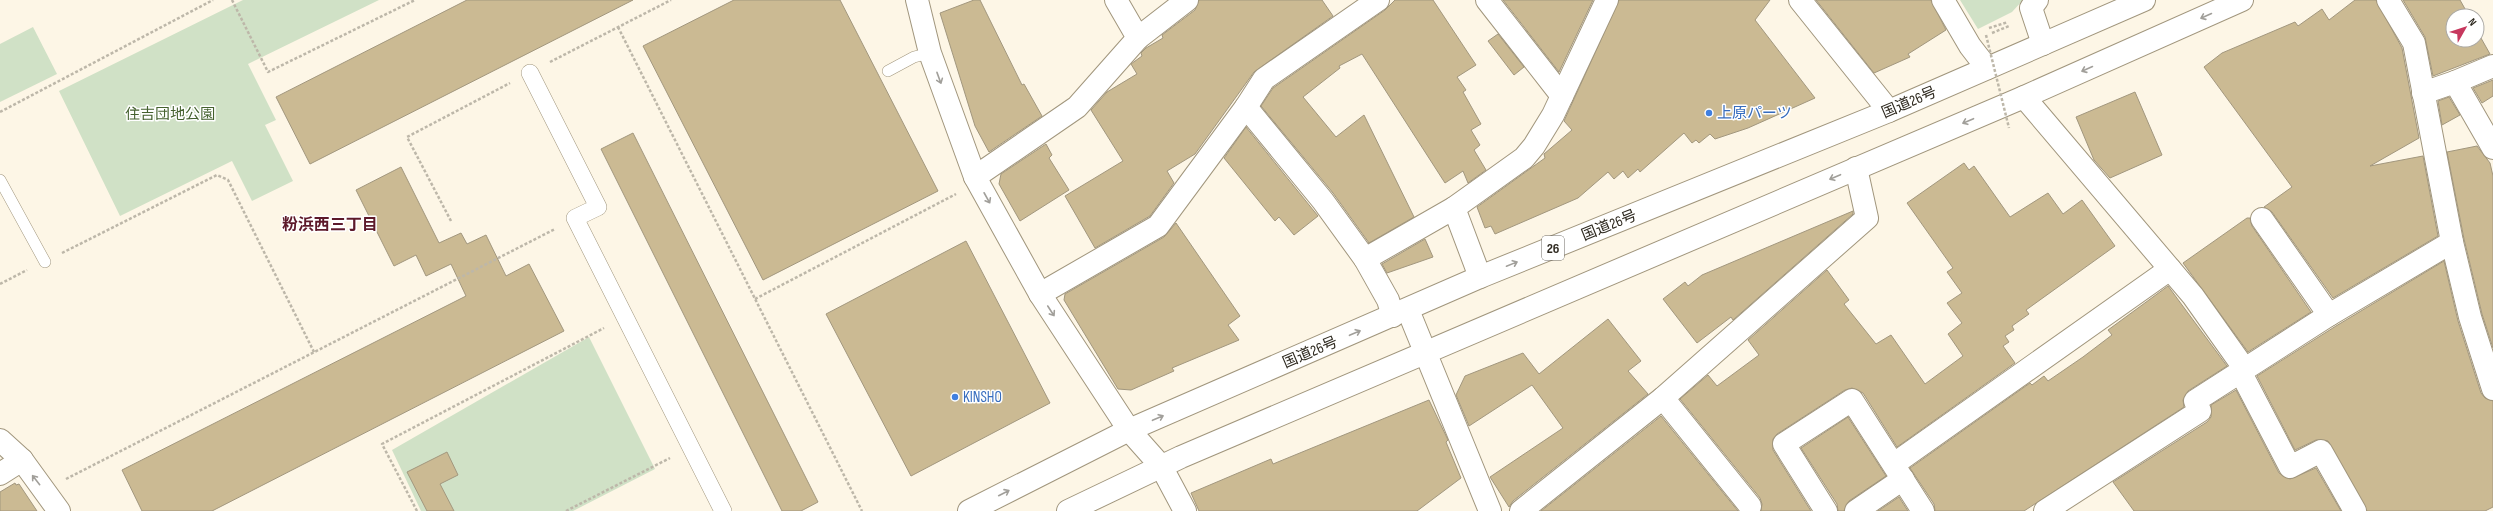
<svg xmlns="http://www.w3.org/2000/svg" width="2493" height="511" font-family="'Sofia Sans Condensed','Noto Sans JP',sans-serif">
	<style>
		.green { fill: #d0e1c6 }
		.building { fill: #cbba93; stroke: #a2977e }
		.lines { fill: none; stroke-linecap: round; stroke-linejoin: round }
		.service-casing { stroke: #a1967d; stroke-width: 12 }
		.pedestrian-casing { stroke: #a1967d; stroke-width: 18 }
		.minor-casing { stroke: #a1967d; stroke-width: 24 }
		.trunk-casing { stroke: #a1967d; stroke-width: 24 }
		.path { stroke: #bdb7a9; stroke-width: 2.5; stroke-dasharray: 3 2; stroke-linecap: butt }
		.service { stroke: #fff; stroke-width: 11 }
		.pedestrian { stroke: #fff; stroke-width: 17 }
		.minor { stroke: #fff; stroke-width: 22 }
		.trunk { stroke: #fff; stroke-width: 22 }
		.path-bridge { stroke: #bdb7a9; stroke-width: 2.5; stroke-dasharray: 3 2; stroke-linecap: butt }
		.oneway { stroke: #a19f9a }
		.shop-dot { fill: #3f7fe0; stroke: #fff; stroke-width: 1.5 }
		.labels { text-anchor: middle; stroke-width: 3; stroke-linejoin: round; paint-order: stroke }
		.shield { fill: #fff; stroke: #6d6962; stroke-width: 1 }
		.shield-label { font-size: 14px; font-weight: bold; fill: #2e291f }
		.street-label { font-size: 15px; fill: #2e291f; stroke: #fff }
		.shop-label { font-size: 15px; fill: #366cbe; stroke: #fff; text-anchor: start }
		.park-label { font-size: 15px; fill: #44612e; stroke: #fff }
		.neighbourhood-label { font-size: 16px; font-weight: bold; fill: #5d192a; stroke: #fff }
	</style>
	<rect width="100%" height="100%" fill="#fdf6e6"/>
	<g class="green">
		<polygon points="243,0 379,0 248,64 276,120 265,125 293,181 252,201 232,161 120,216 59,91"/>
		<polygon points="1960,0 2023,0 2012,12 1978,29"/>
		<polygon points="33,27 57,74 0,102 0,44"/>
		<polygon points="589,337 655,469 573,511 421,511 392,450"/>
	</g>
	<g class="building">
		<polygon points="467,0 633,0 310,164 276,97"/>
		<polygon points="734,0 840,0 938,191 763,280 643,46"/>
		<polygon points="974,0 980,0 1022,85 1024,84 1042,116 989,152 975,126 940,13"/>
		<polygon points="1199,0 1322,0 1333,16 1254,72 1195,154 1167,171 1174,183 1150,216 1095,248 1065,196 1123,161 1091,110 1107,92 1137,74 1131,64 1142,56 1141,53 1146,48 1163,38 1162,35 1195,10"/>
		<polygon points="1395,0 1433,0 1476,65 1457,77 1466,90 1463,92 1481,124 1471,130 1480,145 1474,150 1486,170 1468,183 1463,171 1445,183 1362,54 1339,66 1340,68 1303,97 1336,137 1364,115 1414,217 1369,243 1333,193 1261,106 1273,88 1385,10"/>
		<polygon points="1503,0 1593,0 1559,72"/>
		<polygon points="1619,0 1770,0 1755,20 1815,98 1748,128 1715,139 1710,134 1699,143 1696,140 1692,143 1684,133 1640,172 1638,169 1628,178 1623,171 1614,179 1608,172 1578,198 1495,234 1491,226 1485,228 1477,207 1545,158 1544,154 1572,130 1564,121"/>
		<polygon points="1816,0 1931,0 1946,30 1908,54 1910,57 1874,73"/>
		<polygon points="2355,0 2376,0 2402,48 2419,138 2370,166 2423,156 2438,236 2333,298 2272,212 2264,207 2292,187 2204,67 2222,53 2295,22 2298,26 2322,9 2329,20"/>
		<polygon points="2403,0 2460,0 2469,16 2453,16 2453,40 2477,40 2477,31 2490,54 2433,76 2425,37"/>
		<polygon points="1498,34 1524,67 1514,75 1488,41"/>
		<polygon points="2493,80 2493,96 2482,103 2473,88"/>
		<polygon points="2135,92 2162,155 2110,178 2094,160 2076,117"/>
		<polygon points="2449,97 2460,115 2442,125 2438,101"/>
		<polygon points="1246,127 1318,216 1294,235 1279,217 1275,221 1224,158"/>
		<polygon points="633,133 818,502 801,511 782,511 601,149"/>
		<polygon points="1046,144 1052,155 1049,158 1069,190 1020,221 999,184 1001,174"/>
		<polygon points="2477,146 2490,163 2493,176 2493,348 2482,314 2464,239 2447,152"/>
		<polygon points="1964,163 1969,170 1974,166 2010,217 2048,193 2063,214 2082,200 2115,246 2026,310 2029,314 2012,326 2014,330 2005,336 2009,342 2003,346 2015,363 1897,447 1863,393 1852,388 1845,390 1777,434 1773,439 1773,450 1811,511 1761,511 1762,504 1760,498 1680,399 1708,375 1717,386 1759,355 1748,340 1827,270 1849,300 1844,304 1876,344 1891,335 1925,384 1963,356 1948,334 1962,323 1947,303 1962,293 1947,272 1953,268 1907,203"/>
		<polygon points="401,167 439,243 461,233 467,244 486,235 506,276 529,264 564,331 212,511 142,511 122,470 466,296 451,264 426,276 416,255 394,266 356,190"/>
		<polygon points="1853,211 1853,214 1733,320 1731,317 1697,343 1663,299 1685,282 1688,286 1702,275"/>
		<polygon points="2247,218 2250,218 2252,226 2311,312 2248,352 2183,263"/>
		<polygon points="1176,223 1240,316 1228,325 1239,340 1172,368 1174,371 1131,390 1118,389 1064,300 1065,294 1164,237"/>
		<polygon points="1425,239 1433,257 1387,273 1382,264"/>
		<polygon points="966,241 1050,403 911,476 826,314"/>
		<polygon points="2444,261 2458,321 2481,393 2485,398 2493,401 2493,507 2485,511 2367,511 2328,441 2316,440 2295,450 2257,376 2336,326"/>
		<polygon points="2168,286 2227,366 2188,391 2183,400 2184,407 2024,511 1935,511 1934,504 1910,468 2030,383 2032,385 2044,376 2048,381 2083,357 2112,335 2108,330"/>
		<polygon points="1608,319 1641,361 1628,371 1648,394 1513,501 1509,507 1490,477 1563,428 1532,385 1469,426 1456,395 1465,376 1523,353 1539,374"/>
		<polygon points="2236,390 2279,473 2290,479 2316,468 2341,511 2134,511 2113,482 2207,422 2211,417 2211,405"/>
		<polygon points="1429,400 1448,440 1446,442 1461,478 1417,511 1199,511 1191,493 1271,459 1273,464"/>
		<polygon points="1661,416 1738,511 1541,511"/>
		<polygon points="1848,417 1886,476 1849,501 1844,511 1838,511 1837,504 1801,448"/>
		<polygon points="447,452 458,475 440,484 454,511 427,511 407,472"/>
		<polygon points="15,483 16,485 19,484 37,511 0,511 0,492"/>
		<polygon points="1899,497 1908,511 1878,511"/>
	</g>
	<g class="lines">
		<g class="service-casing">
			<g id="service">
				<polyline points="888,71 914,57 930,53"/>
				<polyline points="0,180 45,262"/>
			</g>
		</g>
		<g class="pedestrian-casing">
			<polyline id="pedestrian" points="530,73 598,207 575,218 723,511"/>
		</g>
		<g class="minor-casing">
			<g id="minor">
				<polyline points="917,0 930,53 975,177 1040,294 1129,430 1161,466 1185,511"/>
				<polyline points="1487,0 1562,96"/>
				<polyline points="1800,0 1889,111"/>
				<polyline points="1943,0 1970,46 1987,68"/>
				<polyline points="2037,0 2031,8 2043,44"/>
				<polyline points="2388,0 2414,43 2452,242 2470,317 2493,389"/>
				<polyline points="1138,38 1187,0"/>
				<polyline points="2455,82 2493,66"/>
				<polyline points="2423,93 2455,82 2493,148"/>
				<polyline points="2024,97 2193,296 2244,368"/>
				<polyline points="1246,107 1323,201 1365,259 1454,208"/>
				<polyline points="975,177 1077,107 1138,38 1116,0"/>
				<polyline points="2262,219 2329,315"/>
				<polyline points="1365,259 1388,300 1393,316"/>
				<polyline points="1480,277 1454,208 1524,158 1534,146 1553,115 1607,0"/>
				<polyline points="1040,294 1158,226 1246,107 1264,79 1378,0"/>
				<polyline points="1408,310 1490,511"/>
				<polyline points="2240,371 2290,467 2321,451 2355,511"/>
				<polyline points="1663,398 1750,506"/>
				<polyline points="0,440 22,460 59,511"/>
				<polyline points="1894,464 2170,269"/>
				<polyline points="0,474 22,460"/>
				<polyline points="1521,511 1663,398 1867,218 1856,168"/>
				<polyline points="1826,511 1784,444 1852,400 1923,511"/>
				<polyline points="1856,511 1903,479"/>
				<polyline points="2045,511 2200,411 2195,401 2329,315 2452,242"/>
			</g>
		</g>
		<g class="trunk-casing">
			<g id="trunk">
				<polyline points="969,511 1129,430 1480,277 1889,111 2144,0"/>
				<polyline points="1068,511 1181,457 2024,97 2242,0"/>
			</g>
		</g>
		<g class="path">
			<polyline points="232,0 268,72 415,0"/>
			<polyline points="618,27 862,511"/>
			<polyline points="1989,28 2008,22"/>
			<polyline points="1992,33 2009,26"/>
			<polyline points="550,62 671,0"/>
			<polyline points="0,112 213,0"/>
			<polyline points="451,221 407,137 510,83"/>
			<polyline points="62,253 217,175 228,180 314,352"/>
			<polyline points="0,284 27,270"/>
			<polyline points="755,299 956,194"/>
			<polyline points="66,479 555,229"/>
			<polyline points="417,511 382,444 604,328"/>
			<polyline points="566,511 670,458"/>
		</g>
		<use href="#service" class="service"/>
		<use href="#pedestrian" class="pedestrian"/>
		<use href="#minor" class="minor"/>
		<use href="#trunk" class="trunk"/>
		<polyline class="path-bridge" points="1986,35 2009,128"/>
	</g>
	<defs><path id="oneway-shaft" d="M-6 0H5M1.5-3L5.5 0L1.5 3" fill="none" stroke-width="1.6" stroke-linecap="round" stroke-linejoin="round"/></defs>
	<g class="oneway">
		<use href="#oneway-shaft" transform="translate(2206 16) rotate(156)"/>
		<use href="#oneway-shaft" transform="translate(2087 69) rotate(156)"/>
		<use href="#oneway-shaft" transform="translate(939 78) rotate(70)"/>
		<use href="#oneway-shaft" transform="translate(1968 121) rotate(157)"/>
		<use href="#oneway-shaft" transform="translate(1835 177) rotate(157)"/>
		<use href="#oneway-shaft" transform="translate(987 198) rotate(61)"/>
		<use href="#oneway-shaft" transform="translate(1512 264) rotate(-22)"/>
		<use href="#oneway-shaft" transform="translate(1051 311) rotate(57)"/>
		<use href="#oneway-shaft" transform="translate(1355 333) rotate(-23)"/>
		<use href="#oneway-shaft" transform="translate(1158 418) rotate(-23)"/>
		<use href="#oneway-shaft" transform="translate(36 480) rotate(-128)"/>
		<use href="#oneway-shaft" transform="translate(1004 493) rotate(-27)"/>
	</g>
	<g class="shop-dot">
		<circle cx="1709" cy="113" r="4"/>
		<circle cx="955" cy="397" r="4"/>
	</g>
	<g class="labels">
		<rect class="shield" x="1542" y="236" width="22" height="24" rx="3"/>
		<g class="shield-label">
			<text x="1553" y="253">26</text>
		</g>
		<g class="street-label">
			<text transform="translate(1909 102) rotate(-23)" y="5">国道26号</text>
			<text transform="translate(1609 225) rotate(-22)" y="5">国道26号</text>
			<text transform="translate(1310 352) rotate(-23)" y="5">国道26号</text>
		</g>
		<g class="shop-label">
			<text x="1717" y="118">上原パーツ</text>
			<text x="963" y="402">KINSHO</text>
		</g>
		<g class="park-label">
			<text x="170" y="119">住吉団地公園</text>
		</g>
		<g class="neighbourhood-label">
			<text x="330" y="230">粉浜西三丁目</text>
		</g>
	</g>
	<g transform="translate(2465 28) rotate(51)"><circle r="19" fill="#ffffff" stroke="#aba9a5"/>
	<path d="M0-3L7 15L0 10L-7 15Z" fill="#c7385e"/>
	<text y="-6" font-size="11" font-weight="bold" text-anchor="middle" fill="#2e291f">N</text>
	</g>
</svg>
